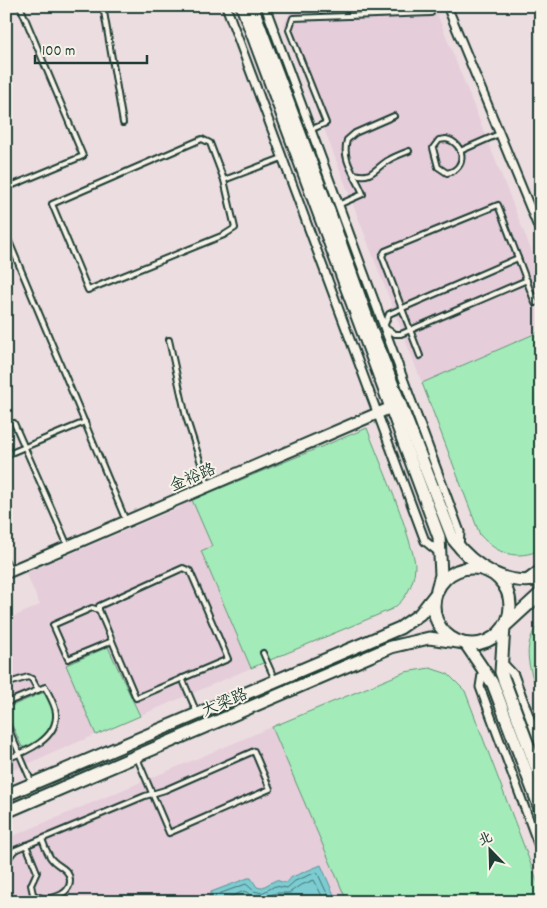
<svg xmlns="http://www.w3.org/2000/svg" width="547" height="908" font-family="Dekko,'LXGW WenKai TC',sans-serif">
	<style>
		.built { fill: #e5cdda }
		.green { fill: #a3ebb9; stroke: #619476 }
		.water { fill: #7bccd2; stroke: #569393 }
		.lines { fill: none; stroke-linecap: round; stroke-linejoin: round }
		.shore { stroke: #447673; stroke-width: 1 }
		.lane-casing { stroke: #1f3d34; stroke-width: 8 }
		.street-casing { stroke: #1f3d34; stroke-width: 11 }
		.secondary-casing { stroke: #1f3d34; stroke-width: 14 }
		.primary-casing { stroke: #1f3d34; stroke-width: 15 }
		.lane { stroke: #f7f3e8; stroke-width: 4 }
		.street { stroke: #f7f3e8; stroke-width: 7 }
		.secondary { stroke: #f7f3e8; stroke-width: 10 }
		.primary { stroke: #f7f3e8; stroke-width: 11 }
		.labels { text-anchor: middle; stroke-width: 4; stroke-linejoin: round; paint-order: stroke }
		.street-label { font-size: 16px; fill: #1f3d34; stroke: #f7f3e8 }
	</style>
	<rect width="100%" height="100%" fill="#ecdde0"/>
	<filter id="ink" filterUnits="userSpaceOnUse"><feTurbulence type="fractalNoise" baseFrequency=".02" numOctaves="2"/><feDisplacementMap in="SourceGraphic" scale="10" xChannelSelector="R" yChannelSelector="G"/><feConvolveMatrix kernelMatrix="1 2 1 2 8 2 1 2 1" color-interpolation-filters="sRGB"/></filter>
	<g filter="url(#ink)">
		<g class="built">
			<polygon points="429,6 436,11 541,275 541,331 422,383 284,25 291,10"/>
			<polygon points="192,500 212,546 201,551 251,668 6,773 6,620 40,605 26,573 181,507 180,505"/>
			<polygon points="272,727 347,899 337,902 321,865 292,877 285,883 276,880 261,888 257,887 251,878 248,878 211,892 207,902 6,902 6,839"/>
		</g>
		<g class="green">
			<path d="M541,331V550C516,560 498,555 480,535L422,383Z"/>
			<path d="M367,428C381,465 398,502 409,540C411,548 415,558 415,567C414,584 406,600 392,609L251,668L201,551L212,546L192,500Z"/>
			<path d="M541,622V700C531,674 518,646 541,622Z"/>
			<polygon points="108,647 140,716 96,735 66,665"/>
			<polygon points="430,668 448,674 465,691 541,891 541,902 340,902 346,899 272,727 405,672"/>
			<path d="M42,693H45C48,699 54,708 54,715C54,729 35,747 22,747L6,712L9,707Z"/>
		</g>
		<polygon class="water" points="321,865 337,902 207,902 211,892 248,878 251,878 257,887 261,888 276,880 285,883 292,877"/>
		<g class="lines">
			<g class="shore">
				<polyline points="213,902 216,895 246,884 254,891 262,893 275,886 287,888 295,881 317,872 331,902"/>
				<polyline points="219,902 244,891 259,899 276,893 289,893 299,886 314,880 325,902"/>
			</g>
			<g class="lane-casing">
				<g id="lane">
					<polyline points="103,6 123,123"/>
					<polyline points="371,6 371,15"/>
					<polyline points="540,6 541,8"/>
					<polyline points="310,130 326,123 289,30 293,18 431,13"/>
					<polygon points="202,139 210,143 224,180 235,228 224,235 88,290 52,204"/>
					<path d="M446,139C465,143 468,169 447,173L438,167L433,148L439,140Z"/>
					<polyline points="460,151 499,134"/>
					<path d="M355,174C371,179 375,169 387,161C393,157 401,154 409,151"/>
					<polyline points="224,180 282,158"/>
					<polyline points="6,188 83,156 20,6"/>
					<path d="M338,205L363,194C356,175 341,161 347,140L355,133L394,116"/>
					<polyline points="6,234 126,521"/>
					<polyline points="518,258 389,314 384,327 395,334 401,334 527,280"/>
					<polyline points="169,340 186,417 208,485"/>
					<polyline points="420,356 382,256 385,251 498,205 535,303"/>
					<polyline points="14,423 68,546"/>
					<polyline points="6,455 85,422"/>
					<polyline points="6,561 10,570"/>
					<polygon points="183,568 190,571 228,659 136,698 99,610 99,606"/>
					<polyline points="99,610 92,608 53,625 68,659 112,641"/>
					<polyline points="263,653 275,680"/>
					<polyline points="182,678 197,713"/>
					<polyline points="6,684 28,677 32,679 38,690"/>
					<path d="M6,703L45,687C49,695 55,704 56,713C58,739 26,752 6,759"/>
					<polyline points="6,723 32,783"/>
					<path d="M26,845L37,872L31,885L33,894C43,903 71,897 70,880C69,867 56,867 50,857C47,852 44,845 42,839"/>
					<polyline points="6,861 15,850 145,796 165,790 254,751 270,789 169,833 137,758"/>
				</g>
			</g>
			<g class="street-casing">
				<g id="street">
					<polyline points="226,6 425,541 441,554"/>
					<polyline points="265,6 460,532 459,547"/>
					<polyline points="447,6 541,234"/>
					<polyline points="525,580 541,568"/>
					<polyline points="501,661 514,675 541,748"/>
					<polyline points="483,668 480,687 541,852"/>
				</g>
			</g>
			<g class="secondary-casing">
				<polyline id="secondary" points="6,573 390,408"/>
			</g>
			<g class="primary-casing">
				<g id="primary">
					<polyline points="242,6 439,537 441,575 437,589"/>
					<path d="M252,6L329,211L372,332L453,539C473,566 506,587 541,579"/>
					<circle cx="472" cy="606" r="38"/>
					<polyline points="541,593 504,627 501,672 541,780"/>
					<polyline points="466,644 493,684 541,811"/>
					<polyline points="6,795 400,628 420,614 435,595"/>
					<polyline points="6,812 391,647 429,638 458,642"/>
				</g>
			</g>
			<use href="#lane" class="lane"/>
			<use href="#street" class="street"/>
			<use href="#secondary" class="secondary"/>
			<use href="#primary" class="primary"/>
		</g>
	</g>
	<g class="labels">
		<g class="street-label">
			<text transform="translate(192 476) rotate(-23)" y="6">金裕路</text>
			<text transform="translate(224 701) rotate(-23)" y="6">大梁路</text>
		</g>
	</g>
	<rect width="547" height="908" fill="none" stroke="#f7f3e8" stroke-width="25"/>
	<rect x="12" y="12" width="522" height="883" fill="none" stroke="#1f3d34" stroke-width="2" filter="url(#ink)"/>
	<g transform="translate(490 850) rotate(337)" stroke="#f7f3e8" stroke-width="4" paint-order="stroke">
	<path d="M0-4L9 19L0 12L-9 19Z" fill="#1f3d34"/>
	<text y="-8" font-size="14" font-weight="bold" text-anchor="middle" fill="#1f3d34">北</text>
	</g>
	<path d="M35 55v8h112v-8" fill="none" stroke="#1f3d34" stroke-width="2.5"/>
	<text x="42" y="55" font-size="15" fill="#1f3d34" stroke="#f7f3e8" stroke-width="4" paint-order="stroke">100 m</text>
</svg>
